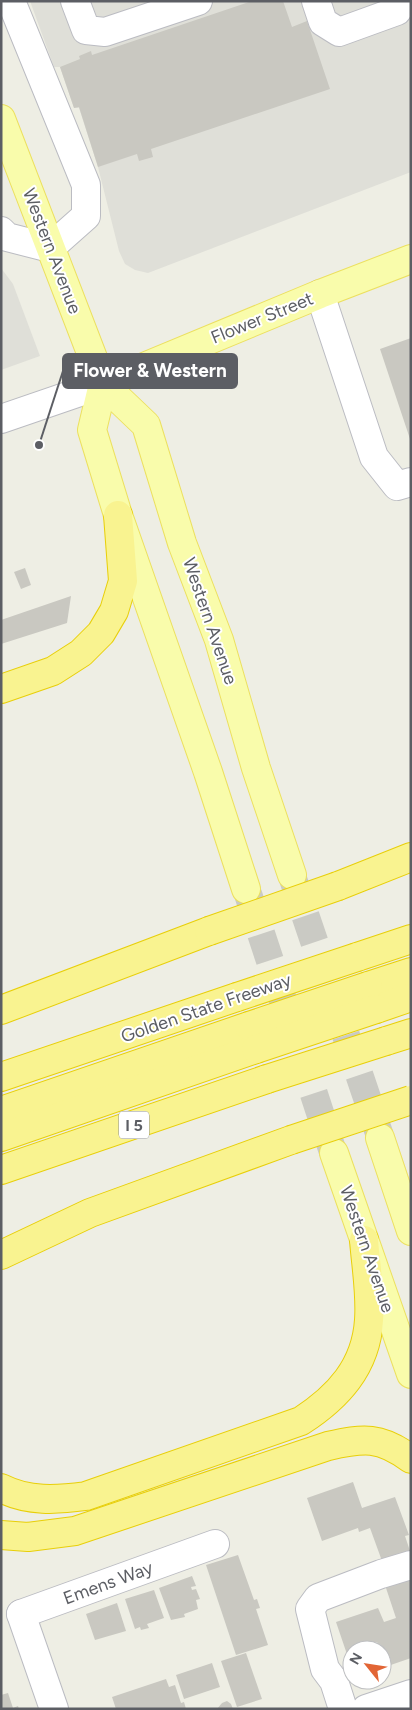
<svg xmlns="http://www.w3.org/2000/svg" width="412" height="1710" font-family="Figtree,sans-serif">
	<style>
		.industrial { fill: #dfdfd8 }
		.building { fill: #c9c8c1 }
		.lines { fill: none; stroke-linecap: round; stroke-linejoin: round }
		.major-tunnel { stroke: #cacac4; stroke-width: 28; stroke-dasharray: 28 14; stroke-linecap: butt }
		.minor-casing { stroke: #bbbcc2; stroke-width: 30 }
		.major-casing { stroke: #ece05f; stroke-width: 30 }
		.highway-casing { stroke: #e8cf09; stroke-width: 30 }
		.minor { stroke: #fff; stroke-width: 28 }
		.major { stroke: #f9fcab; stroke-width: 28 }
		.highway { stroke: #f9f390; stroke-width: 28 }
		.highway-bridge-casing { stroke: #e8cf09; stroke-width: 30; stroke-linecap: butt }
		.highway-bridge { stroke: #f9f390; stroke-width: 28 }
		.labels { text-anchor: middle; stroke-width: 4; stroke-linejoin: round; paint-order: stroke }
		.shield { fill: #fff; stroke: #8d8e92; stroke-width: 1 }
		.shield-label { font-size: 16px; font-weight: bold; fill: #5c5e64 }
		.street-label { font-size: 18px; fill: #5c5e64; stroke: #fff }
		.leader { fill: none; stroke: #5c5e64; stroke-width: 2 }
		.callout-dot { fill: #5c5e64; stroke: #fff; stroke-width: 2 }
		.callout { fill: #5c5e64; stroke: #5c5e64; stroke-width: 2 }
		.callout-label { font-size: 19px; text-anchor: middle; font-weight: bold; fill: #fff }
	</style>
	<rect width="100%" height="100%" fill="#eeeee4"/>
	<g class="industrial">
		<polygon points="30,1 411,1 411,172 148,273 135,270 125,264 119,251 98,167 79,108 74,108 60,67 54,67"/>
		<polygon points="1,268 13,284 40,356 1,370"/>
	</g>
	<g class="building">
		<polygon points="252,1 283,1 292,27 307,21 330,89 151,149 153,157 139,161 137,154 98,167 79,107 74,108 60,67 80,59 79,56 91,51 92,55"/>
		<polygon points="411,338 411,439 410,439 380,349"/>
		<polygon points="25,568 31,585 21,589 14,572"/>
		<polygon points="71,596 67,623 1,644 1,620"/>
		<polygon points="353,1482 362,1508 395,1497 409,1535 405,1536 410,1551 382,1561 370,1528 359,1532 358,1528 322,1541 307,1498"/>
		<polygon points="238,1555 254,1600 257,1599 260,1608 256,1609 268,1645 236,1655 206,1565"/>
		<polygon points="411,1573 411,1658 382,1668 382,1650 352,1650 352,1669 336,1622 378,1608 384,1622 396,1618 384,1582"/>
		<polygon points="192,1576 196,1586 191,1587 192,1590 196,1589 200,1599 196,1600 198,1609 184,1614 185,1617 171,1620 159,1588"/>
		<polygon points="154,1590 164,1618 147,1624 149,1628 141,1630 140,1627 135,1629 125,1599"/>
		<polygon points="117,1603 126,1631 95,1640 86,1614"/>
		<polygon points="246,1653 262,1699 237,1707 221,1661"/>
		<polygon points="212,1663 220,1687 184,1699 176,1675"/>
		<polygon points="166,1679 169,1687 175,1685 181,1703 184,1702 186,1709 116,1709 112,1697"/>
		<polygon points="8,1693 13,1708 18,1706 19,1709 1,1709 1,1695"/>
		<polygon points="227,1701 231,1704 233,1709 217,1709 222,1703"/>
	</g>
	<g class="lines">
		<g class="major-tunnel">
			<polyline points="292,876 380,1136"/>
			<polyline points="248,894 333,1152"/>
		</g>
		<g class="minor-casing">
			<g id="minor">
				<polyline points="75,1 86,30 105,32 198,1"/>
				<polyline points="316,1 323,22 339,32 397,11 403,1"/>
				<polyline points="1,231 7,237 50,248 86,216 86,185 11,1"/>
				<polyline points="320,294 374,457 397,486 411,482"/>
				<polyline points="1,419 103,384"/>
				<polyline points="21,1614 215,1544"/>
				<polyline points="21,1614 54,1709"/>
				<polyline points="343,1709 334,1681 325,1669 310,1609 318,1598 381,1574 411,1565"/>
				<polyline points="366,1709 411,1694"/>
			</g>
		</g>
		<g class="major-casing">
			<g id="major">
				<polyline points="1,119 103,384 146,425 182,543 219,640 256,768 292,875"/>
				<polyline points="103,384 92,430 118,515 208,772 246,889"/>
				<polyline points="103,384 320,294 411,259"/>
				<polyline points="380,1138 411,1231"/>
				<polyline points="334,1153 411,1374"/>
			</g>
		</g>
		<g class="highway-casing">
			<g id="highway">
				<polyline points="1,689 53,671 81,653 101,633 114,611 123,581 118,515"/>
				<polyline points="338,886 411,857"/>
				<polyline points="357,957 411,939"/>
				<polyline points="368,986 411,972"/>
				<polyline points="376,1009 411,997"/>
				<polyline points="1,1010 209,931"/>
				<polyline points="386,1041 411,1033"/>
				<polyline points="1,1077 237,997"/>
				<polyline points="1,1111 249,1026"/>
				<polyline points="1,1137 256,1049"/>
				<polyline points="1,1170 267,1079"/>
				<polyline points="1,1255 90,1213 291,1140"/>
				<path d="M1,1488C28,1502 57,1500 86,1496L301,1421C338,1397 366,1367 369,1320C371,1294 366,1266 364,1240"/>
				<path d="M1,1535L28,1537L75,1531L328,1446C364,1438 380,1436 411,1459"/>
			</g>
		</g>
		<use href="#minor" class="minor"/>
		<use href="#major" class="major"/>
		<use href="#highway" class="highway"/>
		<g class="highway-bridge-casing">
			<g id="highway-bridge">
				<polyline points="209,931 338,886"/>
				<polyline points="237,997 357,957"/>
				<polyline points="249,1026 368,986"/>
				<polyline points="256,1049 376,1009"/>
				<polyline points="267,1079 386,1041"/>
				<polyline points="291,1140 411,1100"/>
			</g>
		</g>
		<use href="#highway-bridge" class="highway-bridge"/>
	</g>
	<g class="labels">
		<rect class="shield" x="119" y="1111.5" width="30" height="27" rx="4"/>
		<g class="shield-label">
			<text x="134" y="1131">I 5</text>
		</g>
		<g class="street-label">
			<text transform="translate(52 251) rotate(69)" y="6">Western Avenue</text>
			<text transform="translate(262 318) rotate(-22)" y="6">Flower Street</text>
			<text transform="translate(210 621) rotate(71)" y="6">Western Avenue</text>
			<text transform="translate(206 1008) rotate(-19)" y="6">Golden State Freeway</text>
			<text transform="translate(367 1249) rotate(71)" y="6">Western Avenue</text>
			<text transform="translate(108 1583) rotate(-20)" y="6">Emens Way</text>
		</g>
	</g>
	<path class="leader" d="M39 445L63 371"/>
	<circle class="callout-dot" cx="39" cy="445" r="5"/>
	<rect class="callout" x="63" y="354" width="174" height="34" rx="5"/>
	<g class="callout-label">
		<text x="150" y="377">Flower &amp; Western</text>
	</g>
	<rect width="412" height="1710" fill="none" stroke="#5c5e64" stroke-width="5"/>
	<g transform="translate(367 1665) rotate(300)"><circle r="24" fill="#ffffff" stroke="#bebfc1"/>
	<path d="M0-4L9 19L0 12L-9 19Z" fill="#e26535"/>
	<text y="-8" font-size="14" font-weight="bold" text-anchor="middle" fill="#5c5e64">N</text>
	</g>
</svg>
